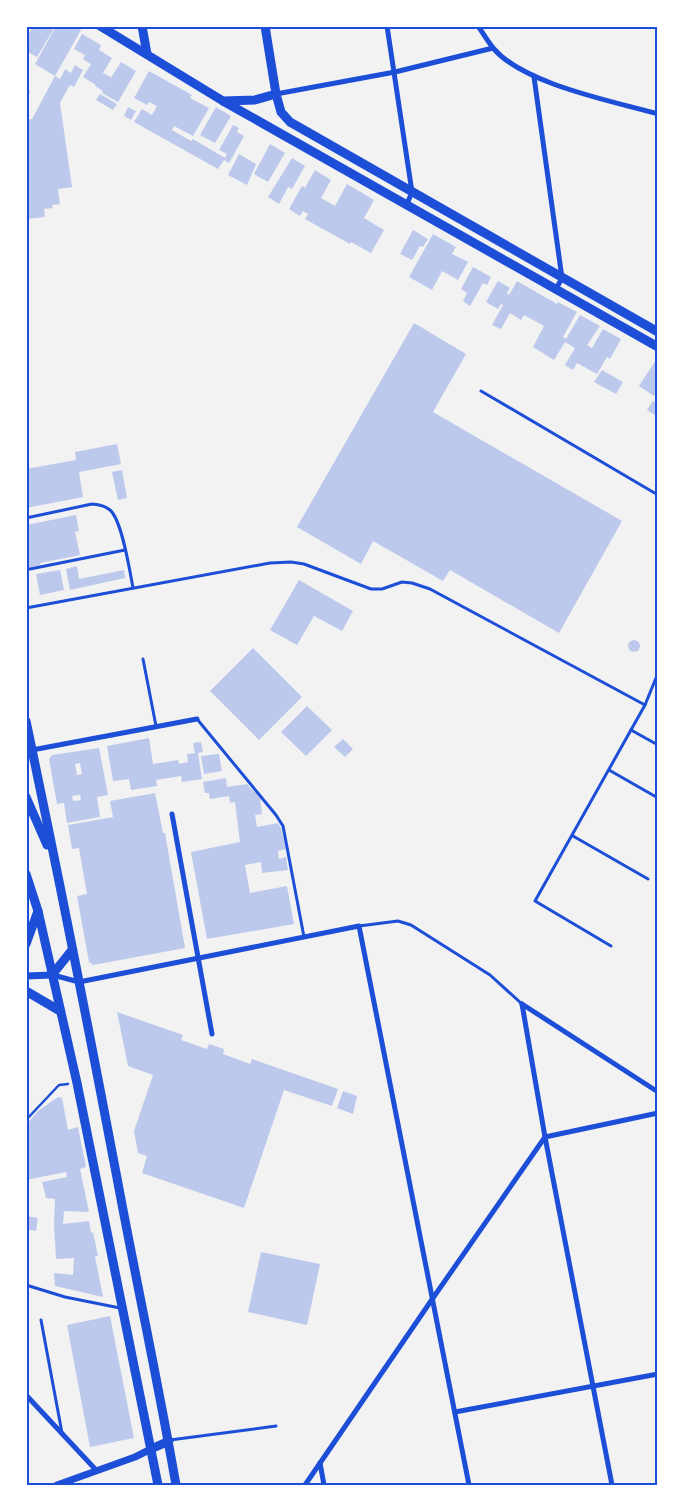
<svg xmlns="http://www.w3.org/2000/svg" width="684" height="1511" font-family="Signika,sans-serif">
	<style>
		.building { fill: #bdc9ec; fill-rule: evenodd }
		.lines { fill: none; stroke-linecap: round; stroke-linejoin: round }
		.path { stroke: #1d4ed8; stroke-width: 2.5 }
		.service { stroke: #1d4ed8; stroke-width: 3 }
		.minor { stroke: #1d4ed8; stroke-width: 5 }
		.tertiary { stroke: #1d4ed8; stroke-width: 7 }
		.secondary { stroke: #1d4ed8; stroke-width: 9 }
		.primary { stroke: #1d4ed8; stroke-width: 9 }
		.neatline { fill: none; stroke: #1d4ed8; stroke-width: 2 }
	</style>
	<rect width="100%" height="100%" fill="#f2f2f2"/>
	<g class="building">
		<polygon points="33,26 40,29 41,26 47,26 53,30 37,57 26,51 26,38"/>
		<polygon points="56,26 75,26 81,30 55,76 35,64"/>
		<polygon points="82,34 101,45 99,50 112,58 103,73 111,77 107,84 121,62 136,71 118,102 102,93 103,91 95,86 96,85 83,77 91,64 83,59 85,55 74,49"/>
		<polygon points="75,65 83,70 74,87 70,85 60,103 72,187 58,189 60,204 52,205 53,208 44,209 45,217 26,219 26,120 32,119 55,76 60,79 65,69 71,73"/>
		<polygon points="149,71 192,95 190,98 209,108 193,136 174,126 172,130 191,141 193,139 225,158 227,154 219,150 233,125 239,128 237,132 244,136 229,163 224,160 218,169 134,122 142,109 152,115 157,106 149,102 147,105 134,98"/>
		<polygon points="26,78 30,92 26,97"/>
		<polygon points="100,94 117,104 113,110 96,100"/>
		<polygon points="128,107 136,111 131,120 124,116"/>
		<polygon points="216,107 231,116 215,143 200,135"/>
		<polygon points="270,144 285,153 268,182 254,174"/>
		<polygon points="239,154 256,164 247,185 228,175"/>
		<polygon points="292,158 305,166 292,189 288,187 279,204 268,197"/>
		<polygon points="315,170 331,180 321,198 335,206 347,184 374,200 364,218 384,230 371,253 351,242 350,244 305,219 308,214 303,211 300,216 289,209 302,186 305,188"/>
		<polygon points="413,230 428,239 423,247 420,246 412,260 400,254"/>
		<polygon points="433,234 456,247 452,254 468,262 458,280 442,271 432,290 409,277"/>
		<polygon points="473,267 491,277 487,285 483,283 470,306 463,301 467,293 461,289"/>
		<polygon points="498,281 510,288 507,293 509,295 517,281 557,304 558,302 577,312 563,337 566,339 580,315 600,326 587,345 592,348 603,329 621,339 610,359 607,357 597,374 577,363 573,370 565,365 575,348 565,342 554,360 533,347 544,326 524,315 521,320 510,313 501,329 492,325 503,305 501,304 498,309 486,302"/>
		<polygon points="414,323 466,354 433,412 622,521 559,633 450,570 443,581 373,541 361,564 297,527"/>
		<polygon points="658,357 658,390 654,396 639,386"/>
		<polygon points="602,370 623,382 616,394 594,382"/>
		<polygon points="658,400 658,417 647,410 653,401 656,403"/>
		<polygon points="117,444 121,464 79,472 83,497 26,508 26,469 76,460 75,452"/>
		<polygon points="122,470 127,498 118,500 112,472"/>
		<polygon points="76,515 79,531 75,532 80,555 40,563 40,565 26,568 26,525"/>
		<polygon points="77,566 79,579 124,570 125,578 70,590 66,569"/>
		<polygon points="60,570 64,590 40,595 36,574"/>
		<polygon points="299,580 353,611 342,631 314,616 297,645 270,630"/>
		<circle cx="634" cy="646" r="6"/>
		<polygon points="253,648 302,697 259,740 210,691"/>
		<polygon points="307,706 332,730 306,756 281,732"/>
		<polygon points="149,738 153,764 178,760 179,764 188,762 187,754 195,753 193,743 201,742 203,752 198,753 202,779 182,782 181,776 156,780 157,786 131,790 129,779 113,781 107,746"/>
		<polygon points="343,739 353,749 345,757 334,747"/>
		<path d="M99,748L108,795L97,797L100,817L67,823L64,803L57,804L49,759L52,755ZM80,763L82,774L77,775L75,764ZM80,795L81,800L73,801L72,796Z"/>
		<polygon points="219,754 222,771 204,774 201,756"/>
		<polygon points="226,778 227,787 247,784 260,798 262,814 255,815 257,827 278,823 281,828 286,849 278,851 279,859 286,857 288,870 262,873 261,862 245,865 250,893 287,886 294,924 207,939 191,852 240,842 235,802 230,803 229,796 210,799 209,793 205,793 203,782"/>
		<polygon points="155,793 163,833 165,833 185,948 93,965 89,962 77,896 87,894 79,848 72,849 68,825 113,817 110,801"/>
		<polygon points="117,1012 183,1035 181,1040 207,1049 209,1044 224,1049 223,1054 250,1064 252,1059 338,1089 332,1106 284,1090 244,1208 142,1173 147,1156 138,1153 134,1131 153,1075 128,1066"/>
		<polygon points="343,1091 357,1096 353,1114 337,1108"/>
		<polygon points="58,1097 62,1098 68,1130 78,1127 86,1167 80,1169 89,1212 64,1211 63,1224 89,1221 91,1233 93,1232 98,1256 95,1256 103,1297 55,1286 54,1273 73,1275 74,1258 56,1259 54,1225 55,1199 46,1198 42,1182 67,1177 66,1172 26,1180 26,1125 38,1111"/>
		<polygon points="26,1216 38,1218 36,1231 26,1229"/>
		<polygon points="261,1252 320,1264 307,1325 248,1312"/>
		<polygon points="110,1316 134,1438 90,1447 67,1325"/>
	</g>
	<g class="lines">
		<polyline class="path" points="26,1120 59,1085 68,1084"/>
		<g class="service">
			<polyline points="481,391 658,495"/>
			<path d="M26,518L92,504C99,505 104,505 110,510C122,520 130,572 133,588"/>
			<polyline points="30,569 125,550"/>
			<polyline points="26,608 270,563 291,562 304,564 371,589 382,589 402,582 412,583 430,589 645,705"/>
			<polyline points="143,659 156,726"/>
			<polyline points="197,719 276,815 283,826 304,937"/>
			<polyline points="631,730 658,745"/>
			<polyline points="609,770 658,798"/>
			<polyline points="573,836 648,879"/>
			<polyline points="359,926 398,921 411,925 490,975 522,1004"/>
			<polyline points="611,946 535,901 645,705 658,673"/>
			<polyline points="26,1285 65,1297 120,1308"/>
			<polyline points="41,1320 62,1433"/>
			<polyline points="170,1440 276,1426"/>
		</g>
		<g class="minor">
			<polyline points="387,26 412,192 407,204"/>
			<path d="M478,26C483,33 488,42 494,49C524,84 612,101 658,114"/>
			<polyline points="534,77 562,278 556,289"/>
			<polyline points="276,94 395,72 493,48"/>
			<polyline points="32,750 197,719"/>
			<polyline points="172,814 212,1034"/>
			<polyline points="53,975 79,982 359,926 469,1485"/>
			<polyline points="522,1004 545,1137 612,1485"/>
			<polyline points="522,1004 658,1092"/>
			<polyline points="26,1395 97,1471"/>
			<polyline points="455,1412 658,1374"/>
			<polyline points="320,1463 324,1485"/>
			<polyline points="305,1485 433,1298 545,1137 658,1113"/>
		</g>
		<g class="tertiary">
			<polyline points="26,976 52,975"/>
			<polyline points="57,1485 135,1457 151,1449"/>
		</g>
		<g class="secondary">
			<polyline points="142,26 147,54"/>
			<polyline points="276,94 281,112 290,122 658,332"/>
			<polyline points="223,101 658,347"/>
		</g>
		<g class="primary">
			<polyline points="100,26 223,101 255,100 276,94 265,26"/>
			<path d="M26,721C58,873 88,1025 117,1178C136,1280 158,1382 176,1485"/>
			<polyline points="26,797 47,845"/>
			<polyline points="26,874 38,911 77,1083 158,1485"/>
			<polyline points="26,944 38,911"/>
			<polyline points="52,975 72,950"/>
			<polyline points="26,991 60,1011"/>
			<polyline points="151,1449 169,1441"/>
		</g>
	</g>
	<rect width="684" height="1511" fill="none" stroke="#ffffff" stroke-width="55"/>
	<rect x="28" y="28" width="628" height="1456" class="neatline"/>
</svg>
